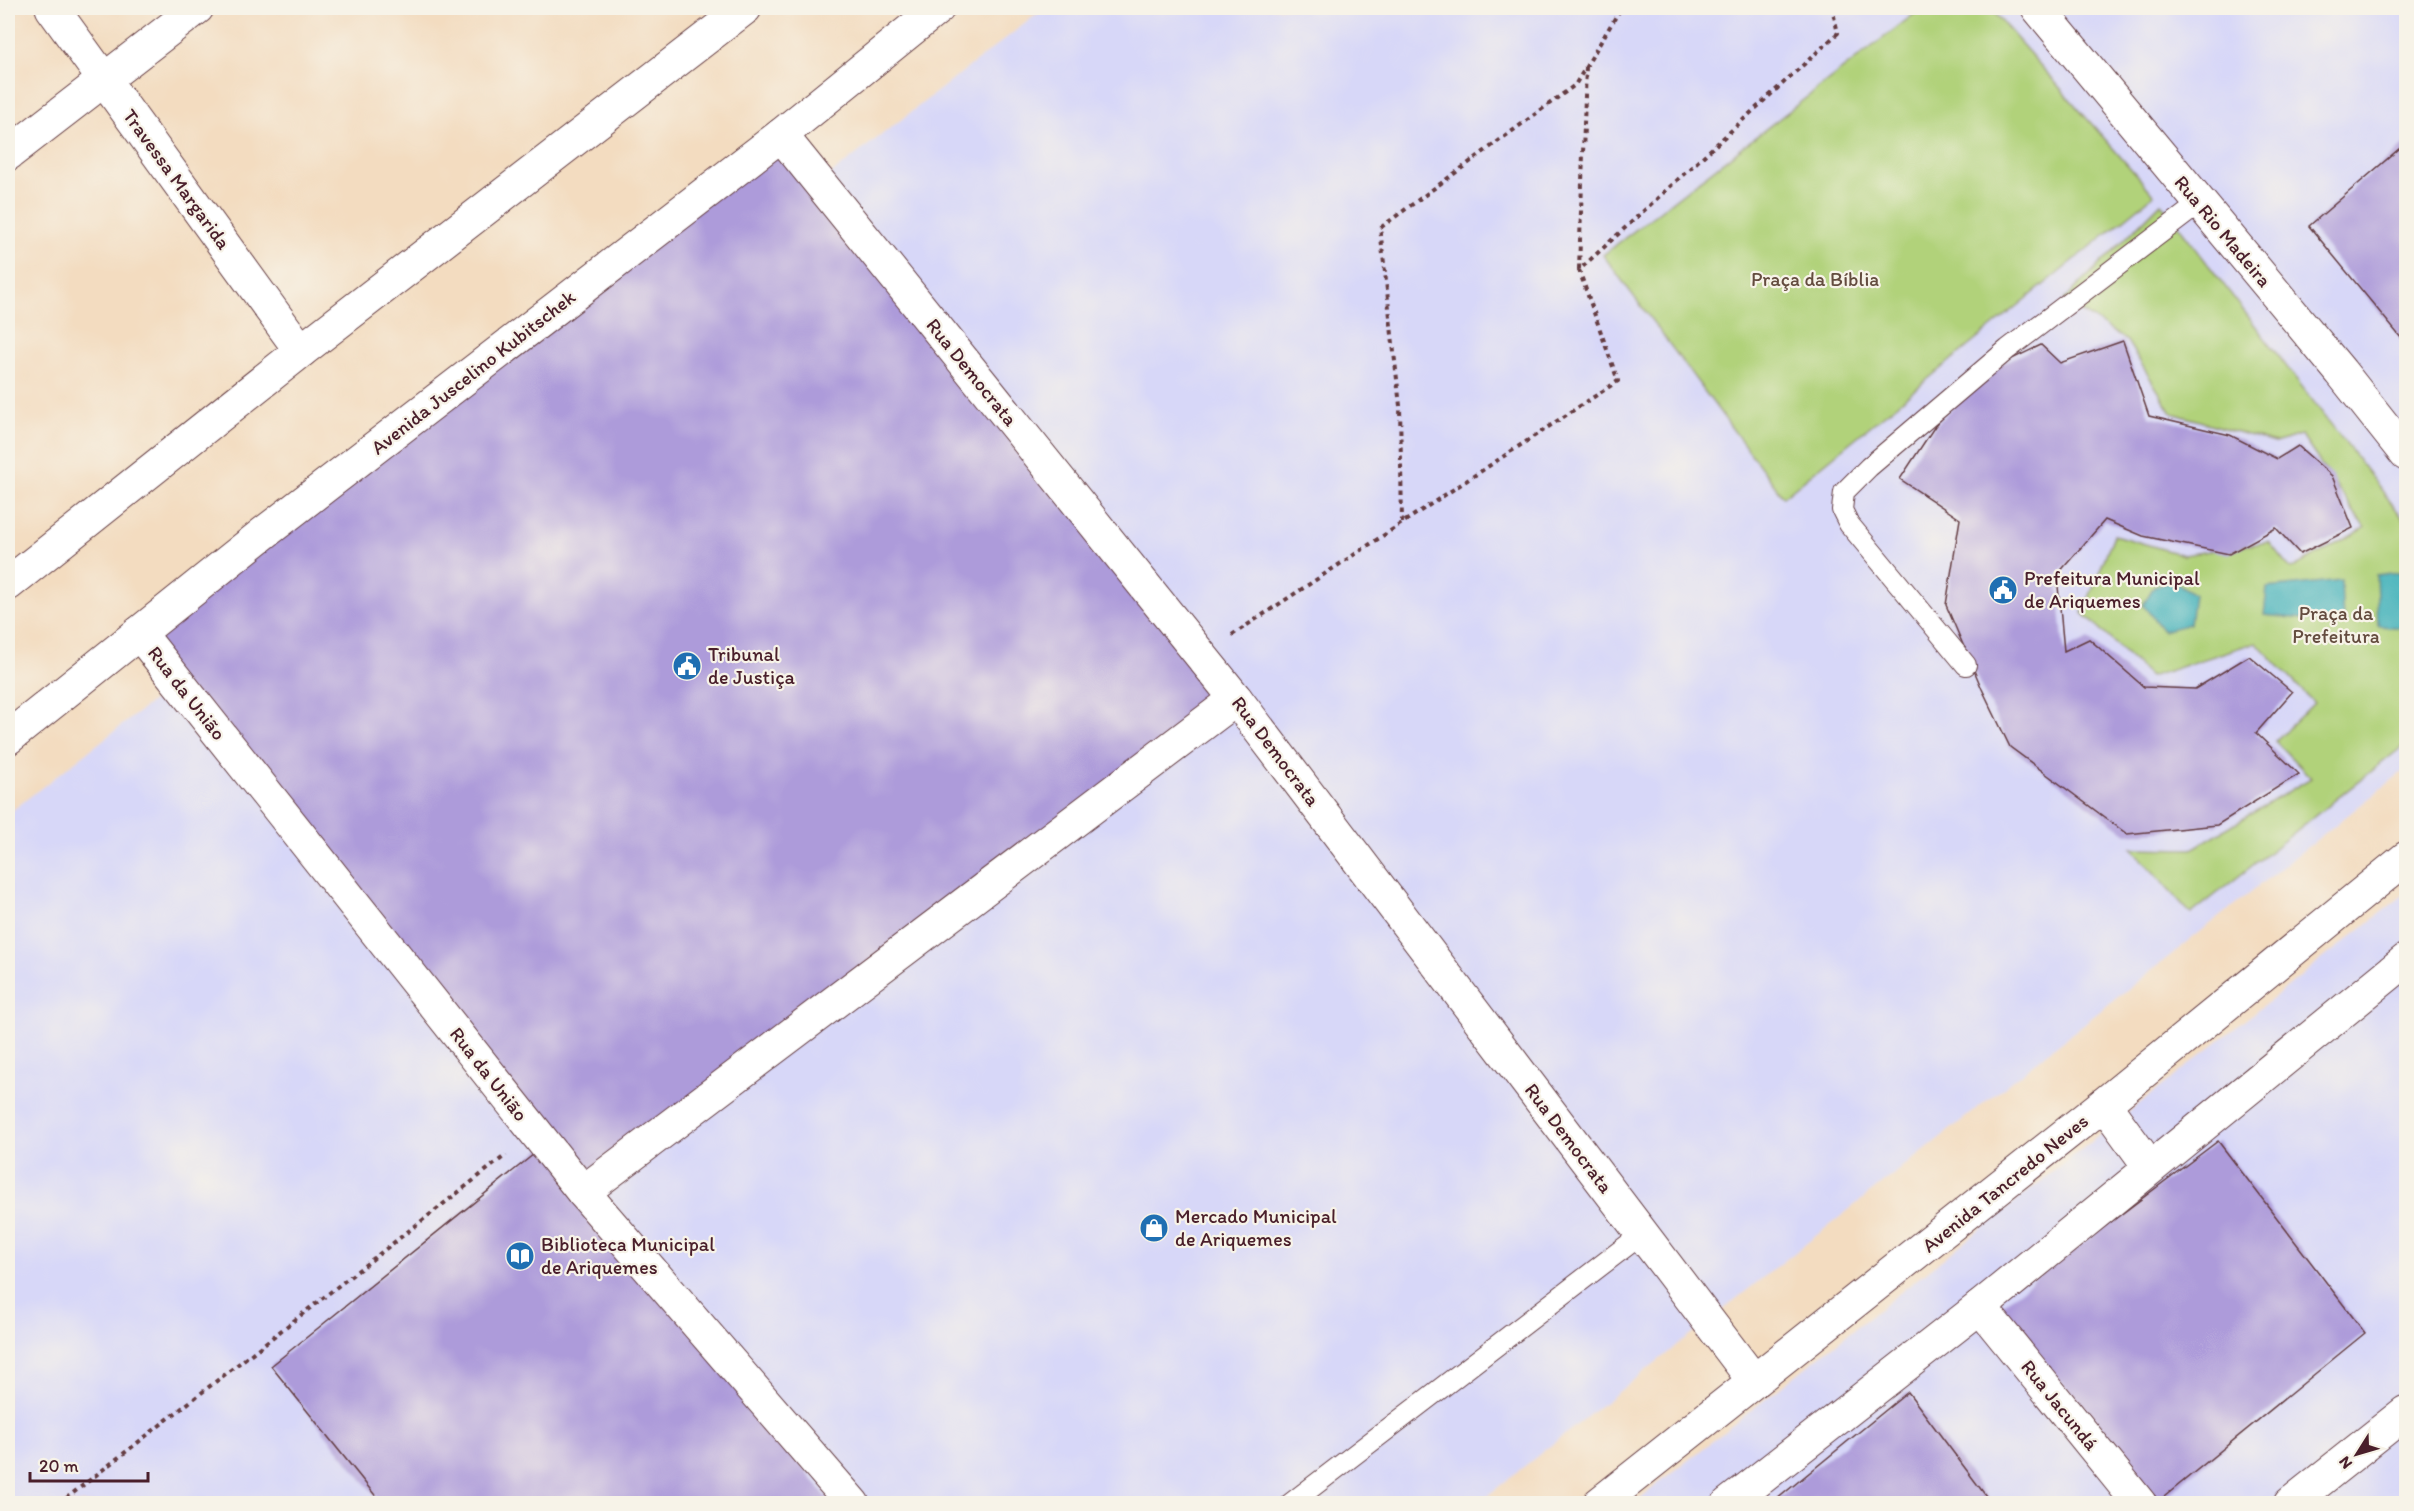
<svg xmlns="http://www.w3.org/2000/svg" width="2414" height="1511" font-family="Itim,sans-serif">
	<style>
		.built { fill: #d7d7f8 }
		.green { fill: #b1d27a; stroke: #7e7852; stroke-width: 1.5 }
		.water { fill: #40b1ba; stroke: #456872; stroke-width: 1.5 }
		.building { fill: #ad9bda }
		.lines { fill: none; stroke-linecap: round; stroke-linejoin: round }
		.lane-casing { stroke: #633b41; stroke-width: 22 }
		.street-casing { stroke: #633b41; stroke-width: 35 }
		.secondary-casing { stroke: #633b41; stroke-width: 35 }
		.path { stroke: #633b41; stroke-width: 4; stroke-dasharray: 4.5 4.5; stroke-linecap: butt }
		.lane { stroke: #fff; stroke-width: 20 }
		.street { stroke: #fff; stroke-width: 33 }
		.secondary { stroke: #fff; stroke-width: 33 }
		.labels { text-anchor: middle; stroke-width: 4.5; stroke-linejoin: round; paint-order: stroke }
		.street-label { font-size: 20px; fill: #4a1f2b; stroke: #f7f3e8 }
		.park-label { font-size: 20px; fill: #644c3f; stroke: #f7f3e8 }
		.poi-label { font-size: 20px; fill: #4a1f2b; stroke: #f7f3e8; text-anchor: start }
	</style>
	<rect width="100%" height="100%" fill="#f7f3e8"/>
	<filter id="ink" filterUnits="userSpaceOnUse"><feTurbulence type="fractalNoise" baseFrequency=".0167" numOctaves="2"/><feDisplacementMap in="SourceGraphic" scale="12" xChannelSelector="R" yChannelSelector="G"/><feConvolveMatrix kernelMatrix="1 2 1 2 8 2 1 2 1" color-interpolation-filters="sRGB"/></filter>
	<filter id="wash" filterUnits="userSpaceOnUse"><feTurbulence type="fractalNoise" baseFrequency=".008" numOctaves="4" result="noise"/><feDisplacementMap in="SourceGraphic" scale="24" xChannelSelector="R" yChannelSelector="G"/><feGaussianBlur stdDeviation="1.35" result="paint"/><feColorMatrix in="noise" values="0 0 0 0 0 0 0 0 0 0 0 0 0 0 0 0 0 1.4 0 .05"/><feComposite in="paint" operator="in"/></filter>
	<g filter="url(#wash)">
		<rect width="100%" height="100%" fill="#f3dcc0"/>
		<g class="built">
			<polygon points="1045,8 2406,8 2406,769 1478,1503 8,1503 8,812 9,813"/>
			<polygon points="2406,893 2406,1503 1634,1503"/>
		</g>
		<g class="green">
			<polygon points="1922,8 1990,8 2154,195 1783,497 1603,255"/>
			<polygon points="2161,203 2406,522 2406,744 2191,914 2132,848 2192,849 2311,778 2275,741 2314,703 2256,642 2150,677 2083,613 2114,535 2183,555 2269,542 2291,569 2365,528 2301,435 2275,443 2172,413 2127,341 2064,300"/>
		</g>
		<g class="water">
			<polygon points="2406,571 2406,628 2378,626 2376,575"/>
			<polygon points="2341,580 2343,623 2264,615 2267,588"/>
			<polygon points="2174,581 2194,594 2190,624 2163,631 2143,605 2154,586"/>
		</g>
		<g id="blocks">
			<g class="building">
				<polygon points="781,135 1236,699 583,1192 139,633"/>
				<polygon points="2406,143 2406,344 2309,226"/>
				<polygon points="2123,341 2149,416 2230,435 2277,459 2298,446 2332,476 2353,528 2300,554 2276,528 2229,554 2143,536 2105,520 2057,575 2064,651 2089,639 2144,687 2195,689 2249,656 2292,692 2256,733 2299,774 2217,825 2127,834 2010,747 1982,689 1946,605 1960,519 1900,479 1935,426 1987,371 2041,345 2060,363"/>
				<polygon points="2218,1141 2365,1333 2159,1501 2000,1306"/>
				<polygon points="544,1146 832,1504 382,1504 271,1366"/>
				<polygon points="1908,1392 1992,1504 1771,1504"/>
			</g>
		</g>
	</g>
	<g filter="url(#ink)">
		<use href="#blocks" fill-opacity="0" stroke="#633b41" stroke-width="1.5"/>
		<g class="lines">
			<g class="lane-casing">
				<g id="lane">
					<polyline points="1966,665 1849,524 1842,510 1844,492 1869,467 2008,349 2200,203"/>
					<polyline points="1290,1504 1642,1234"/>
				</g>
			</g>
			<g class="street-casing">
				<g id="street">
					<polyline points="52,8 301,351"/>
					<polyline points="781,135 1236,699 1754,1381"/>
					<polyline points="8,154 197,8"/>
					<polyline points="139,633 583,1192 853,1504"/>
					<polyline points="583,1192 1236,699"/>
				</g>
			</g>
			<g class="secondary-casing">
				<g id="secondary">
					<polyline points="2038,8 2341,372 2406,454"/>
					<polyline points="8,584 301,351 745,8"/>
					<polyline points="8,738 264,533 781,135 938,8"/>
					<polyline points="2104,1104 2150,1167"/>
					<polyline points="1980,1307 2140,1504"/>
					<polyline points="1599,1504 2104,1104 2406,858"/>
					<polyline points="1728,1504 1980,1307 2406,960"/>
					<polyline points="2290,1504 2406,1412"/>
				</g>
			</g>
			<g class="path">
				<polyline points="1579,269 1586,67"/>
				<polyline points="1402,523 1400,406 1380,228 1575,85 1621,8"/>
				<polyline points="1232,635 1618,381 1579,270 1838,33 1832,8"/>
				<polyline points="59,1504 506,1155"/>
			</g>
			<use href="#lane" class="lane"/>
			<use href="#street" class="street"/>
			<use href="#secondary" class="secondary"/>
		</g>
	</g>
	<defs>
		<g id="civic-disc" transform="scale(1.5)"><circle r="9.5" fill="#1f6fb2" stroke="#f7f3e8"/><path d="M-.6-6.5H3V-4.5H.6V-3L4-1V1h2V6H-6V1h2V-1L-.6-3ZM-1.2 2.5V6h2.4V2.5Z" fill="#fff"/></g>
		<g id="shop-disc" transform="scale(1.5)"><circle r="9.5" fill="#1f6fb2" stroke="#f7f3e8"/><path d="M-5-2.5h2.3a2.7 3.5 0 0 1 5.4 0H5L5.5 6h-11ZM-1.5-2.5h3a1.5 2.3 0 0 0-3 0Z" fill="#fff"/></g>
		<g id="library-disc" transform="scale(1.5)"><circle r="9.5" fill="#1f6fb2" stroke="#f7f3e8"/><path d="M-6-4Q-3-5.5-.7-3.5V5Q-3 3-6 4ZM6-4Q3-5.5 .7-3.5V5Q3 3 6 4Z" fill="#fff"/></g>
	</defs>
	<g fill-rule="evenodd">
		<use href="#civic-disc" x="2003" y="590"/>
		<use href="#civic-disc" x="687" y="666"/>
		<use href="#shop-disc" x="1154" y="1228"/>
		<use href="#library-disc" x="520" y="1256"/>
	</g>
	<g class="labels">
		<g class="street-label">
			<text transform="translate(177 179) rotate(54)" y="7">Travessa Margarida</text>
			<text transform="translate(2223 231) rotate(50)" y="7">Rua Rio Madeira</text>
			<text transform="translate(473 372) rotate(-38)" y="7">Avenida Juscelino Kubitschek</text>
			<text transform="translate(972 372) rotate(51)" y="7">Rua Democrata</text>
			<text transform="translate(187 693) rotate(52)" y="7">Rua da União</text>
			<text transform="translate(1276 751) rotate(53)" y="7">Rua Democrata</text>
			<text transform="translate(489 1074) rotate(52)" y="7">Rua da União</text>
			<text transform="translate(1569 1138) rotate(53)" y="7">Rua Democrata</text>
			<text transform="translate(2005 1183) rotate(-39)" y="7">Avenida Tancredo Neves</text>
			<text transform="translate(2060 1405) rotate(51)" y="7">Rua Jacundá</text>
		</g>
		<g class="park-label">
			<text x="1815" y="286">Praça da Bíblia</text>
			<text x="2336" y="620">Praça da<tspan x="2336" dy="23">Prefeitura</tspan></text>
		</g>
		<g class="poi-label">
			<text x="2024" y="585">Prefeitura Municipal<tspan x="2024" dy="23">de Ariquemes</tspan></text>
			<text x="708" y="661">Tribunal<tspan x="708" dy="23">de Justiça</tspan></text>
			<text x="1175" y="1223">Mercado Municipal<tspan x="1175" dy="23">de Ariquemes</tspan></text>
			<text x="541" y="1251">Biblioteca Municipal<tspan x="541" dy="23">de Ariquemes</tspan></text>
		</g>
	</g>
	<rect width="2414" height="1511" fill="none" stroke="#f7f3e8" stroke-width="30"/>
	<g transform="translate(2357 1454) rotate(233)" stroke="#f7f3e8" stroke-width="4.5" paint-order="stroke">
	<path d="M0-4.5L10 22L0 15L-10 22Z" fill="#4a1f2b"/>
	<text y="-9" font-size="16" font-weight="bold" text-anchor="middle" fill="#4a1f2b">N</text>
	</g>
	<path d="M30 1472v9h118v-9" fill="none" stroke="#4a1f2b" stroke-width="3"/>
	<text x="39" y="1472" font-size="18" fill="#4a1f2b" stroke="#f7f3e8" stroke-width="4.5" paint-order="stroke">20 m</text>
</svg>
